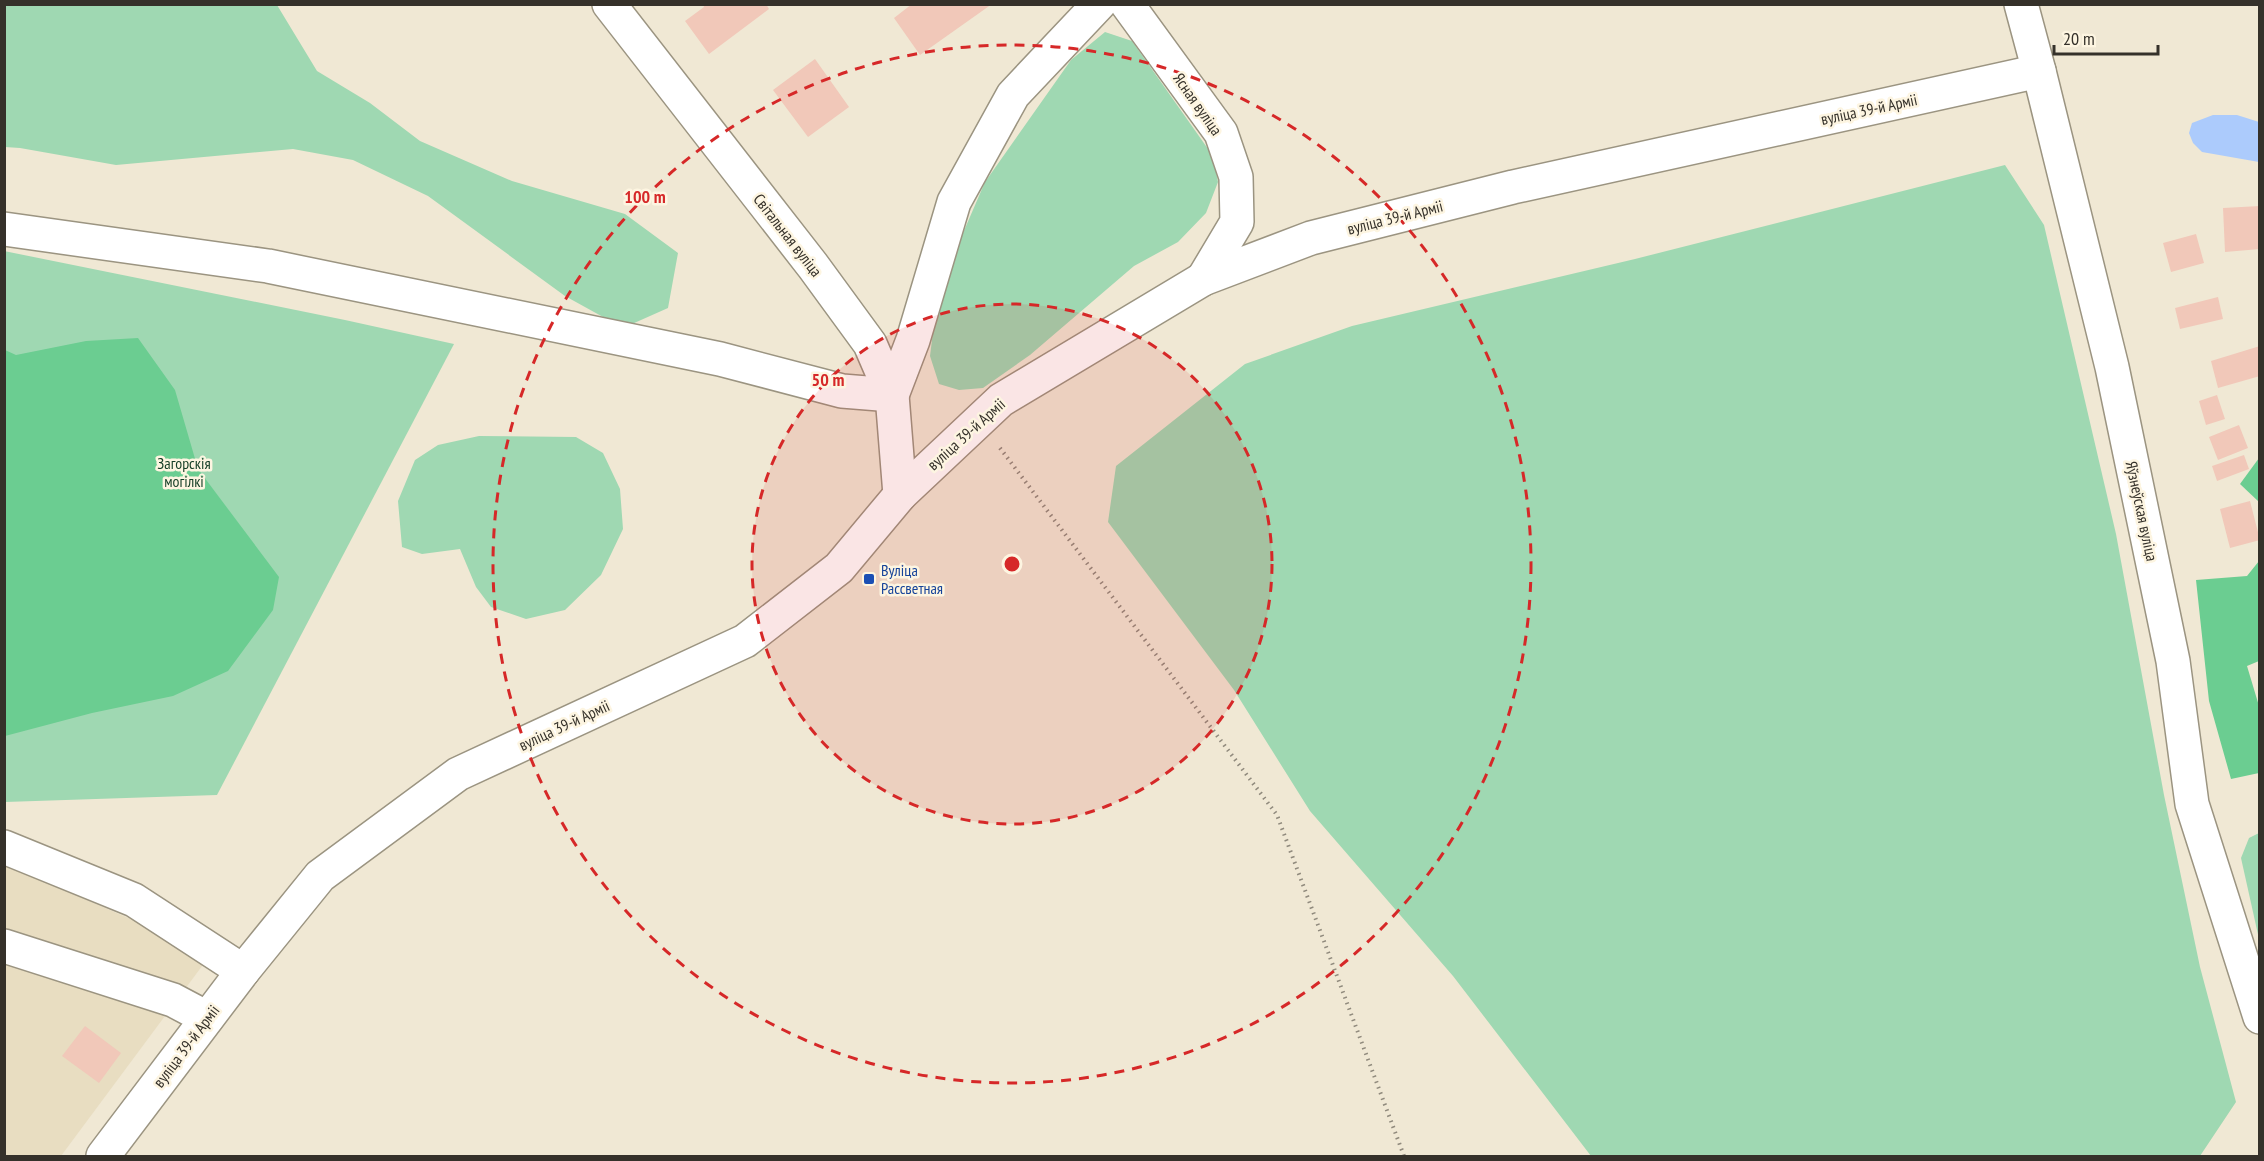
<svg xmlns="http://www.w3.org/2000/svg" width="2264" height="1161" font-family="'PT Sans Narrow',sans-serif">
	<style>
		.built { fill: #e8ddc1 }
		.green { fill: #9fd8b2 }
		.forest { fill: #6bcd91 }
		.water { fill: #accbfc }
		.building { fill: #f1c8b9 }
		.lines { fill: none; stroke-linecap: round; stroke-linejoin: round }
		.minor-casing { stroke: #9b9481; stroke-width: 36 }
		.path { stroke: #908a7d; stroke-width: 4; stroke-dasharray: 1.5 4.5; stroke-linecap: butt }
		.minor { stroke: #fff; stroke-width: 33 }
		.ring { fill: none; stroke: #d62828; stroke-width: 3; stroke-dasharray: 10 8 }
		.transit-dot { fill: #1a4fb4; stroke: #fdf5e1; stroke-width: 2 }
		.labels { text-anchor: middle; stroke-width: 5; stroke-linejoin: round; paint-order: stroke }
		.street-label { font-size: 16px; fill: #35312a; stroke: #fdf5e1 }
		.park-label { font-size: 16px; fill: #133d25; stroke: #fdf5e1 }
		.transit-label { font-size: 16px; fill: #164399; stroke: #fdf5e1; text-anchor: start }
		.centre { fill: #d62828; stroke: #fdf5e1; stroke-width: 3 }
		.ring-label { font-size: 18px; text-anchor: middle; font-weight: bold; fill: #d62828; stroke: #fdf5e1; stroke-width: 5; stroke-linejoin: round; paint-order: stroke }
	</style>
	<rect width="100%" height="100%" fill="#f0e8d4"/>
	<polygon class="built" points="4,864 211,954 61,1156 5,1156"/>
	<g class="green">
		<polygon points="5,5 277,5 317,71 370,103 420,141 512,181 625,214 678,253 668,308 623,328 565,296 428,196 353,160 293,149 116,165 20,148 5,147"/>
		<polygon points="1105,32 1132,41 1213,156 1218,182 1206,213 1178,242 1134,266 1030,355 983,388 959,390 939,384 930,356 938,291 985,182 1071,60"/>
		<polygon points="2005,165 2044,225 2116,534 2164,795 2200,967 2236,1102 2200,1156 1591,1156 1453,976 1310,811 1234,690 1108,522 1116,466 1245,364 1352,326 1635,259"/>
		<polygon points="4,251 345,320 454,344 217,795 5,802"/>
		<polygon points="479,436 576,437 603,453 620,489 623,529 601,575 565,610 526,619 491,607 476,587 460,549 422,554 402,547 398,501 415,460 438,445"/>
		<polygon points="2259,833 2259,939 2241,858 2249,838"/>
	</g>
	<g class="forest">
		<polygon points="138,338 175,390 198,469 279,577 273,610 228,671 173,696 92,713 5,736 5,350 16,355 86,341"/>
		<polygon points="2259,458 2259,502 2240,484"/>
		<polygon points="2259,561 2259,661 2247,666 2259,706 2259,773 2231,779 2209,701 2196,580 2247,576"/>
	</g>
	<polygon class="water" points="2213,115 2237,115 2259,122 2259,162 2202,152 2193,143 2189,133 2192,123"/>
	<g class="building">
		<polygon points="703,4 766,4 769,9 709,54 685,21 704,7"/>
		<polygon points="912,4 992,4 920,55 894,18"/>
		<polygon points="815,59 849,107 808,137 773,90"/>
		<polygon points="2260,206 2260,249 2225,252 2223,208"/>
		<polygon points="2196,234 2204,263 2171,272 2163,243"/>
		<polygon points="2218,297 2223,319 2180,329 2175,308"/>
		<polygon points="2260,346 2260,376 2218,388 2211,361"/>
		<polygon points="2217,395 2225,419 2206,425 2199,401"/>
		<polygon points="2239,425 2248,448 2218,460 2209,437"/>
		<polygon points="2244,455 2249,469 2217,481 2212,466"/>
		<polygon points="2250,501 2260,540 2230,548 2220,509"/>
		<polygon points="85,1026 121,1053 99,1083 62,1056"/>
	</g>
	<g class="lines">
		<g class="minor-casing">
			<g id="minor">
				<polyline points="609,4 813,266 870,344 892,395 900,495"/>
				<polyline points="1127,4 1221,133 1236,177 1237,222 1203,279"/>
				<polyline points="2021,4 2039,71 2112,367 2173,661 2192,804 2260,1017"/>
				<polyline points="4,229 268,266 720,359 842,391 892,395 913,340 954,202 1013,95 1099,4"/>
				<polyline points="4,847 134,900 243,971"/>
				<polyline points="4,946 173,1000 207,1018"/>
				<polyline points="103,1156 243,971 320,876 458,774 745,641 839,568 900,495 1001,400 1203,279 1311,238 1513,187 2039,71"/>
			</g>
		</g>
		<polyline class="path" points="1000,448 1277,815 1404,1156"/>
		<use href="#minor" class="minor"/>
	</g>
	<circle cx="1012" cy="564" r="260" fill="#d62828" fill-opacity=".12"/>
	<g class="ring">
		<circle cx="1012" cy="564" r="260"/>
		<circle cx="1012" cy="564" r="519"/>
	</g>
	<rect class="transit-dot" x="863" y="573" width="12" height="12" rx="3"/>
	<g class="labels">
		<g class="street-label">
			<text transform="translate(1198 104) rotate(55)" y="6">Ясная вуліца</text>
			<text transform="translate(1869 109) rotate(-12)" y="6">вуліца 39-й Арміі</text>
			<text transform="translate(1395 217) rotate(-14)" y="6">вуліца 39-й Арміі</text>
			<text transform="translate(788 235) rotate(52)" y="6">Світальная вуліца</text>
			<text transform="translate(966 434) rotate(-42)" y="6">вуліца 39-й Арміі</text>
			<text transform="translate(2142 511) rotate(78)" y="6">Яўзнеўская вуліца</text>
			<text transform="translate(564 725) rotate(-25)" y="6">вуліца 39-й Арміі</text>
			<text transform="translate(186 1046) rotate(-53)" y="6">вуліца 39-й Арміі</text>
		</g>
		<g class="park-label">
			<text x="184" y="469">Загорскія<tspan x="184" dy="18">могілкі</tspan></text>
		</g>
		<g class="transit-label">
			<text x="881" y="576">Вуліца<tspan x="881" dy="18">Рассветная</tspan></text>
		</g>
	</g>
	<circle cx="1012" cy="564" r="9" class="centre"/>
	<g class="ring-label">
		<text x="645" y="203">100 m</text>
		<text x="828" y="386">50 m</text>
	</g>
	<rect width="2264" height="1161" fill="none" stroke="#35312a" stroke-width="12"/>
	<path d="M2054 45v9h104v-9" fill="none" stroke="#35312a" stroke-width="3"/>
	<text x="2063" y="45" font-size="18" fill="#35312a" stroke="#fdf5e1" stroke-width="4.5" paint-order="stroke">20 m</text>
</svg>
